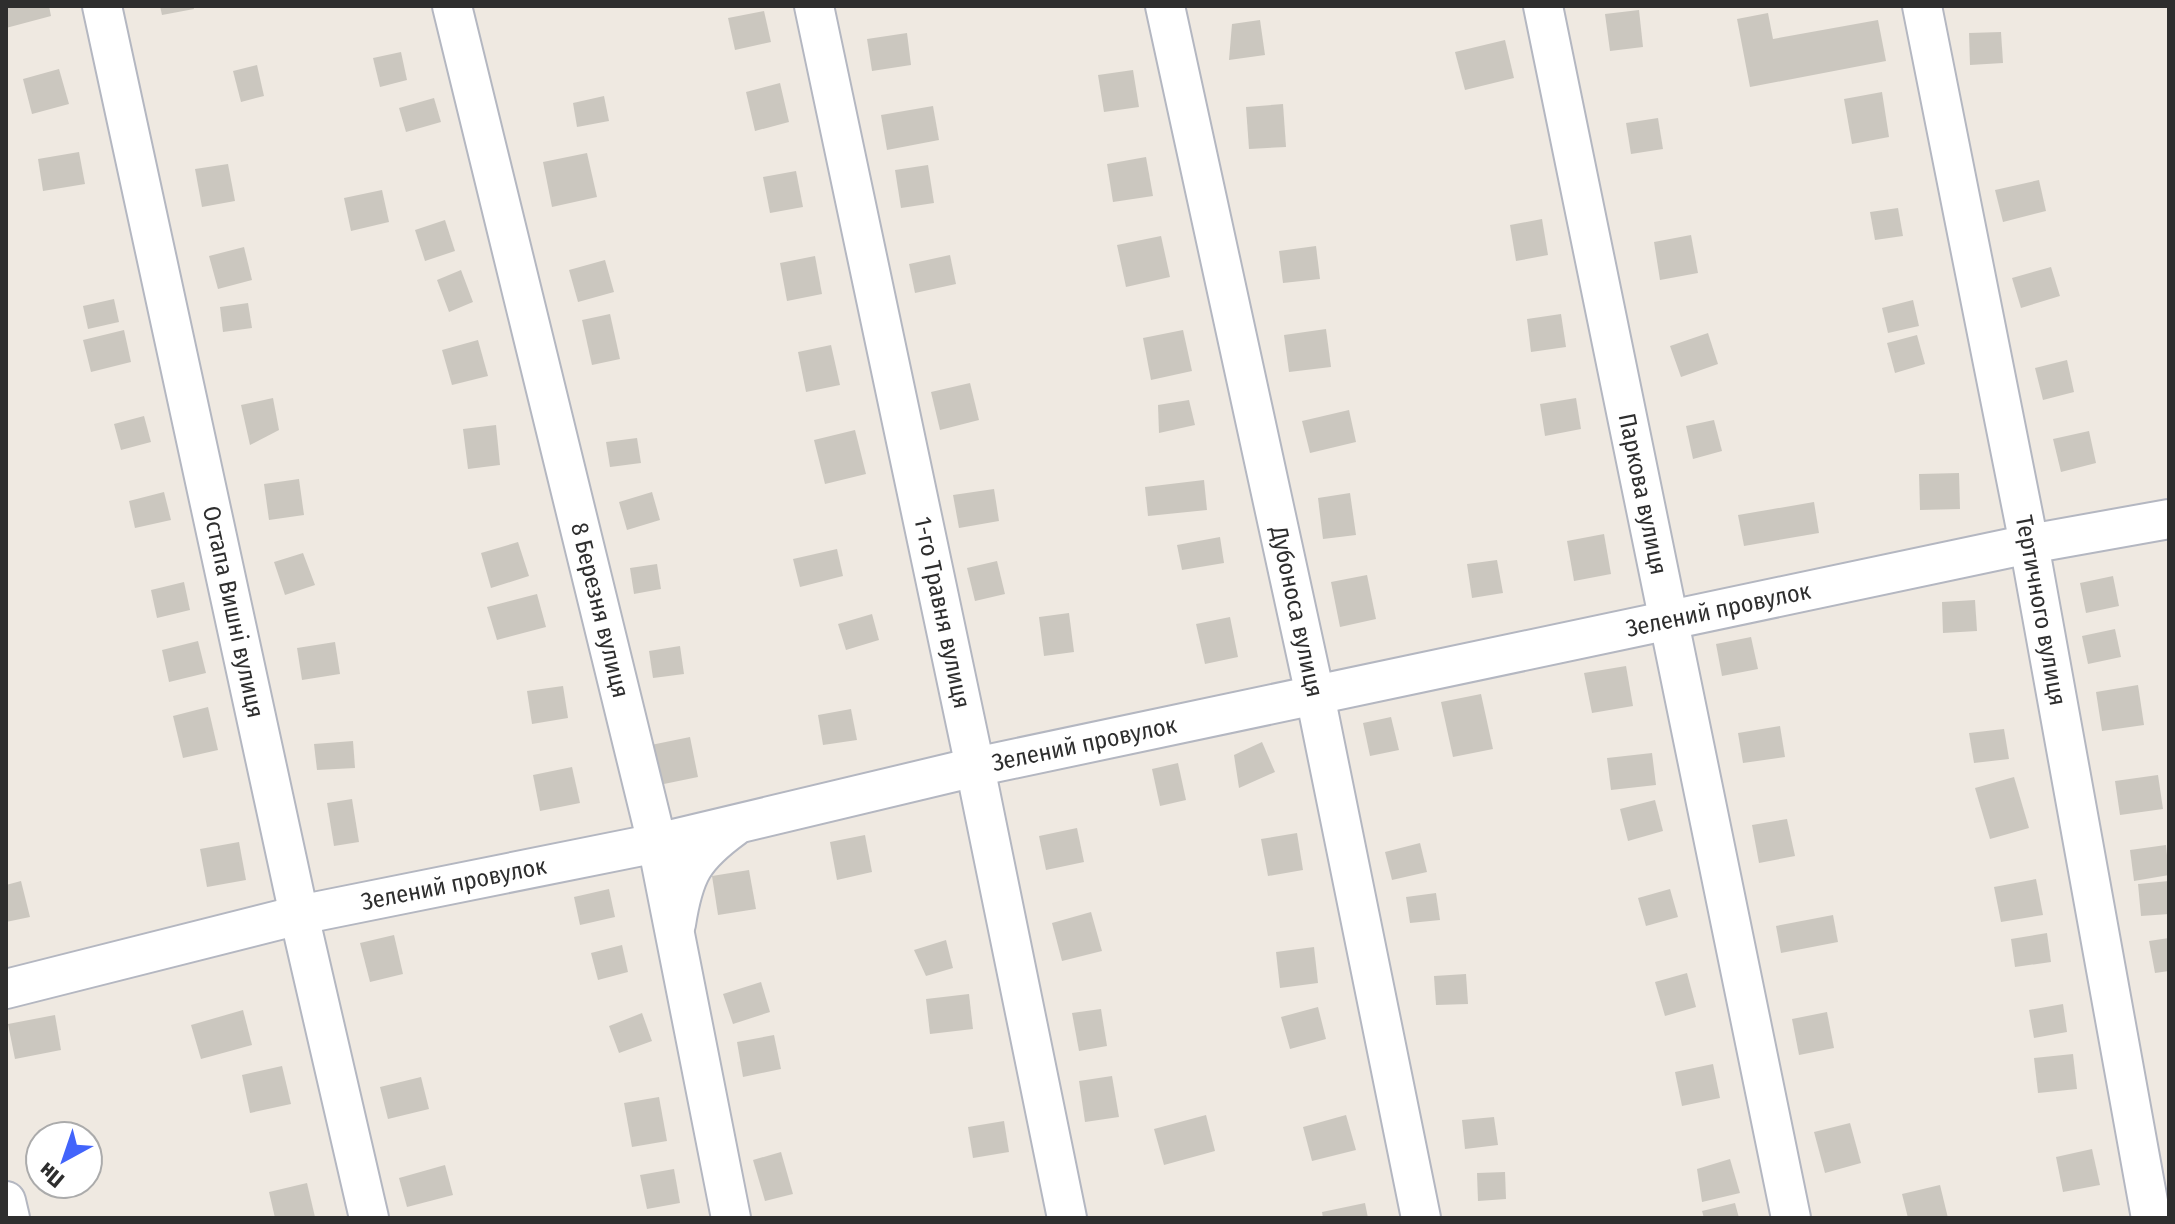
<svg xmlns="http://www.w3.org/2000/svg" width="2175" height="1224" font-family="'Fira Sans Condensed',sans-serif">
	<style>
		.building { fill: #cbc7bf }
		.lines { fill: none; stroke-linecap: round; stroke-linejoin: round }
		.minor-casing { stroke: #b4b7c1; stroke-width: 42 }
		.minor { stroke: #fff; stroke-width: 38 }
		.labels { text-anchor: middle; stroke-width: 6; stroke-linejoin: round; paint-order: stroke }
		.street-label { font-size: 24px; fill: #2e2e2e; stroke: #fff }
	</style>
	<rect width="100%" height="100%" fill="#efe9e1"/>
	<g class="building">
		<polygon points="6,6 49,6 51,16 6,28"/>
		<polygon points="160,6 193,6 194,9 162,15"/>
		<polygon points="1639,10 1643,47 1610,51 1605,14"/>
		<polygon points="764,11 771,42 735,50 728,18"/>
		<polygon points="1768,13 1773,39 1878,20 1886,61 1750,87 1737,19"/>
		<polygon points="1260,20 1265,55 1229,60 1232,24"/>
		<polygon points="2001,32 2003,63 1970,65 1969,33"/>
		<polygon points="907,33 911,65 872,71 867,39"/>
		<polygon points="1505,40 1514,78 1465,90 1455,52"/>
		<polygon points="401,52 407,80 380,87 373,58"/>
		<polygon points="257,65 264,96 241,102 233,71"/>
		<polygon points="59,69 69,104 32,114 23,79"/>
		<polygon points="1133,70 1139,107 1104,112 1098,75"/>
		<polygon points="780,83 789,122 755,131 746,92"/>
		<polygon points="1882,92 1889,137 1852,144 1844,99"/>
		<polygon points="604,96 609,121 577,127 573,103"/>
		<polygon points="434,98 441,122 406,132 399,108"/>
		<polygon points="1283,104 1286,147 1249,149 1246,107"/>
		<polygon points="933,106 939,140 887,150 881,115"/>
		<polygon points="1658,118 1663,149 1631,154 1626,123"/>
		<polygon points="79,152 85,184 43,191 38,159"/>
		<polygon points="587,153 597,197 552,207 543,162"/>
		<polygon points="1146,157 1153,196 1113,202 1107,164"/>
		<polygon points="228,164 235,201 202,207 195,169"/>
		<polygon points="928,165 934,203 901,208 895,170"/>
		<polygon points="796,171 803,207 770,213 763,177"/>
		<polygon points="2039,180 2046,211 2003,222 1995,190"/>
		<polygon points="382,190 389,222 351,231 344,198"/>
		<polygon points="1898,208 1903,236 1875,240 1870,212"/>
		<polygon points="1542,219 1548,255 1516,261 1510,225"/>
		<polygon points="445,220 455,251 425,261 415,230"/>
		<polygon points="1691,235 1698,273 1660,280 1654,242"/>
		<polygon points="1161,236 1170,277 1126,287 1117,245"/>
		<polygon points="1316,246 1320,279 1283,283 1279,251"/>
		<polygon points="244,247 252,280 218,289 209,256"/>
		<polygon points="950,255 956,284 915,293 909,264"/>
		<polygon points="815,256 822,294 787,301 780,263"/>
		<polygon points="605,260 614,292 578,302 569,270"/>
		<polygon points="2051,267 2060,296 2021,308 2012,278"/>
		<polygon points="461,270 473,302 449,312 437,280"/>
		<polygon points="114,299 119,322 88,329 83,306"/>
		<polygon points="1913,300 1919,326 1888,333 1882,308"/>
		<polygon points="248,303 252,328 223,332 220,307"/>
		<polygon points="610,314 620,359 592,365 582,320"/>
		<polygon points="1561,314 1566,347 1531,352 1527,319"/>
		<polygon points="1326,329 1331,367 1289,372 1284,335"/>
		<polygon points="124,330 131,362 91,372 83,340"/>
		<polygon points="1183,330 1192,371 1151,380 1143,338"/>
		<polygon points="1708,333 1718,364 1681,377 1670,346"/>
		<polygon points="1917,335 1925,364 1895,373 1887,343"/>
		<polygon points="478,340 488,376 452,385 442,350"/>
		<polygon points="831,345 840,385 806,392 798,352"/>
		<polygon points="2067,360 2074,392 2043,400 2035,368"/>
		<polygon points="970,383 979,420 940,430 931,392"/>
		<polygon points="273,398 279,430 250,445 241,405"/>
		<polygon points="1576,398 1581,429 1545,436 1540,404"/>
		<polygon points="1189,400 1195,425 1159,433 1158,405"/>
		<polygon points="1349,410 1356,442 1310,453 1302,421"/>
		<polygon points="144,416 151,442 121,450 114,424"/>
		<polygon points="1714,420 1722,451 1693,459 1686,426"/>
		<polygon points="496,425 500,465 468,469 463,429"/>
		<polygon points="855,430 866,474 825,484 814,440"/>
		<polygon points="2089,431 2096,463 2061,472 2053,439"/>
		<polygon points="637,438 641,463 610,467 606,442"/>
		<polygon points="1959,473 1960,509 1920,510 1919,474"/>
		<polygon points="299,479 304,515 269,520 264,484"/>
		<polygon points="1204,480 1207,510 1148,516 1145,487"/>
		<polygon points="994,489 999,521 959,528 953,495"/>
		<polygon points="164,492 171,520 135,528 129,501"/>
		<polygon points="652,492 660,520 627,530 619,502"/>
		<polygon points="1350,493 1356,535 1323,539 1318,498"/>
		<polygon points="1814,502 1819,533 1744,546 1738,515"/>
		<polygon points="1604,534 1611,574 1574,581 1567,541"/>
		<polygon points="1220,537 1224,563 1182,570 1177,545"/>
		<polygon points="518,542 529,576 491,588 481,553"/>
		<polygon points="837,549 843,576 800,587 793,559"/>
		<polygon points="303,553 315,585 285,595 274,562"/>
		<polygon points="1497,560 1503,593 1472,598 1467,564"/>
		<polygon points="997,561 1005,594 975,601 967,568"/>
		<polygon points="657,564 661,589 634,594 630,568"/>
		<polygon points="1367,575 1376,619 1340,627 1331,582"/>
		<polygon points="2113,576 2119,606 2086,613 2080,583"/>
		<polygon points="184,582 190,610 157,618 151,590"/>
		<polygon points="537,594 546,627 497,640 487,607"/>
		<polygon points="1975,600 1977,631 1943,633 1942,602"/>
		<polygon points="1069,613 1074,652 1044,656 1039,617"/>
		<polygon points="872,614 879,640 846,650 838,624"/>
		<polygon points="1230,617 1238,657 1205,664 1196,624"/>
		<polygon points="2115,629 2121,657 2088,664 2082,636"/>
		<polygon points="1751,637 1758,669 1722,676 1716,644"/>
		<polygon points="198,641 206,673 169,682 162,650"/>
		<polygon points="335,642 340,674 302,680 297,648"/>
		<polygon points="680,646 684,674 653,678 649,651"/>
		<polygon points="1626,666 1633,706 1592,713 1584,673"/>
		<polygon points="2138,685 2144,725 2102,731 2096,692"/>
		<polygon points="563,686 568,718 532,724 527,691"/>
		<polygon points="1481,694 1493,749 1453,757 1441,702"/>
		<polygon points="208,707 218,750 183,758 173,716"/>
		<polygon points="851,709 857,740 823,745 818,715"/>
		<polygon points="1391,717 1399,750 1370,756 1363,723"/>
		<polygon points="1780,726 1785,757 1743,763 1738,733"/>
		<polygon points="2004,729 2009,759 1974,763 1969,733"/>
		<polygon points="690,737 698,777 659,785 651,745"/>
		<polygon points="353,741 355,768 317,770 314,744"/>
		<polygon points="1262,742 1275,772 1239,788 1234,755"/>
		<polygon points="1652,753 1656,785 1611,790 1607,758"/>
		<polygon points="1178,763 1186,800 1160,806 1152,769"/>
		<polygon points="572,767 580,803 540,811 533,775"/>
		<polygon points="2158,775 2163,809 2120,815 2115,781"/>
		<polygon points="2014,777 2029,828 1990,839 1975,788"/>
		<polygon points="352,799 359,842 334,846 327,803"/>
		<polygon points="1655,800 1663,831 1628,841 1620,809"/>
		<polygon points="1787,819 1795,856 1759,863 1752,825"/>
		<polygon points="1077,828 1084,862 1046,870 1039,836"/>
		<polygon points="1297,833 1303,870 1268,876 1261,839"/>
		<polygon points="865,835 872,872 837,880 830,842"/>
		<polygon points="239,842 246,880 207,887 200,849"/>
		<polygon points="1420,843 1427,872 1392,880 1385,852"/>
		<polygon points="2166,845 2169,875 2134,881 2130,850"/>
		<polygon points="749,870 756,909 718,915 712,876"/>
		<polygon points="2036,879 2043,915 2001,922 1994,887"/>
		<polygon points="21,881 30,917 6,922 6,885"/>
		<polygon points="2169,881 2169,914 2141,916 2138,884"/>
		<polygon points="609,889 615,917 580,925 574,897"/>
		<polygon points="1670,889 1678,917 1646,926 1638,898"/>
		<polygon points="1436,893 1440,920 1410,923 1406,897"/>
		<polygon points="1091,912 1102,951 1062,961 1052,923"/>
		<polygon points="1833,915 1838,942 1781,953 1776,926"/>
		<polygon points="2047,933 2051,962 2015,967 2011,939"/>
		<polygon points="394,935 403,974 370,982 360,943"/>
		<polygon points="2169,938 2169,971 2155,973 2149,941"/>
		<polygon points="946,940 953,968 926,976 914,950"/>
		<polygon points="622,945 628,972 598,980 591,953"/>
		<polygon points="1314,947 1318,983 1280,988 1276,952"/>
		<polygon points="1687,973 1696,1007 1665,1016 1655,982"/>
		<polygon points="1466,974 1468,1004 1436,1005 1434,976"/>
		<polygon points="761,982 770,1012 733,1024 723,994"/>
		<polygon points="969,994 973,1029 930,1034 926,999"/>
		<polygon points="2063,1004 2067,1032 2034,1038 2029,1010"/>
		<polygon points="1318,1007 1326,1039 1290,1049 1281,1017"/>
		<polygon points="1101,1009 1107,1046 1079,1051 1072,1013"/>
		<polygon points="243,1010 252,1045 201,1059 191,1025"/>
		<polygon points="1827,1012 1834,1048 1799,1055 1792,1019"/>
		<polygon points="642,1013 652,1041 619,1053 609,1026"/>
		<polygon points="55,1015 61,1050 15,1059 8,1024"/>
		<polygon points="774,1035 781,1069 743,1077 737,1042"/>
		<polygon points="2073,1054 2077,1089 2038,1093 2034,1058"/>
		<polygon points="1713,1064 1720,1098 1682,1106 1675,1072"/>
		<polygon points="282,1066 291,1104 250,1113 242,1075"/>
		<polygon points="1112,1076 1119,1117 1085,1122 1079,1081"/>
		<polygon points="421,1077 429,1109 388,1119 380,1087"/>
		<polygon points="659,1097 667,1141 632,1147 624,1103"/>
		<polygon points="1206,1115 1215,1151 1164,1165 1154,1129"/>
		<polygon points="1346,1115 1356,1150 1312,1161 1303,1127"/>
		<polygon points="1494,1117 1498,1145 1465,1149 1462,1120"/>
		<polygon points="1004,1121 1009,1152 973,1158 968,1127"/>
		<polygon points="1850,1123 1861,1163 1825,1173 1814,1132"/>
		<polygon points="2092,1149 2100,1185 2063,1192 2056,1157"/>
		<polygon points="781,1152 793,1194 765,1201 753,1160"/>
		<polygon points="1730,1159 1740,1193 1702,1202 1697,1169"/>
		<polygon points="445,1165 453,1195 407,1207 399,1178"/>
		<polygon points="674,1169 680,1203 647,1209 640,1175"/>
		<polygon points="1505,1172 1506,1199 1478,1201 1477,1173"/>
		<polygon points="307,1183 315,1217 275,1218 269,1192"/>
		<polygon points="1940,1185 1948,1218 1908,1218 1902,1194"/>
		<polygon points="1365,1203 1368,1218 1323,1218 1322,1212"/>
		<polygon points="1735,1203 1739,1218 1704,1218 1702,1211"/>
	</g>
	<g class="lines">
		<g class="minor-casing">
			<g id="minor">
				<path id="s1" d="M102,6L299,915L369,1218"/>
				<path id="s2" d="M452,6L657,843L731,1218"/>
				<path id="s3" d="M814,6L975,767L1067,1218"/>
				<path id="s4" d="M1165,6L1315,695L1421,1218"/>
				<path id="s5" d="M1543,6L1791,1218"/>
				<path id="s6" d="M1922,6L2029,544L2151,1218"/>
				<path d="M676,924C684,873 693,857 734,827"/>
				<path id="s7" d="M6,989L299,915L657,843L975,767L2029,544L2169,519"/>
				<polyline points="6,1201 10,1218"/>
			</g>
		</g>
		<use href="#minor" class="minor"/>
	</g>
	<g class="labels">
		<g class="street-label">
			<text dy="8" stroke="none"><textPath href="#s5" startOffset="498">Паркова вулиця</textPath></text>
			<text dy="8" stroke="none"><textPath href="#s2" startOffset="622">8 Березня вулиця</textPath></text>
			<text dy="8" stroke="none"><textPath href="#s4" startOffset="620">Дубоноса вулиця</textPath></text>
			<text dy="8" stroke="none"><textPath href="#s7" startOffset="1754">Зелений провулок</textPath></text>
			<text dy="8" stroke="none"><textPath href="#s6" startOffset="616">Тертичного вулиця</textPath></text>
			<text dy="8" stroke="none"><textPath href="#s1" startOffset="620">Остапа Вишні вулиця</textPath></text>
			<text dy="8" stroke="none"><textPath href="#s3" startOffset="620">1-го Травня вулиця</textPath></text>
			<text dy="8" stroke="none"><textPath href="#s7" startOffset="1106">Зелений провулок</textPath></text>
			<text dy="8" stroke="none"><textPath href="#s7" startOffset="460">Зелений провулок</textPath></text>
		</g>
	</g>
	<rect width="2175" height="1224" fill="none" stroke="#2e2e2e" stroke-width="16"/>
	<g transform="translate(64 1160) rotate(220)"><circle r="38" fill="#ffffff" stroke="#ababab" stroke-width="2"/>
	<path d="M0-6L14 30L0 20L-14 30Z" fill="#4264fb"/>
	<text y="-12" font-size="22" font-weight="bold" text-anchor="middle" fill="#2e2e2e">Пн</text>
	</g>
</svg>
